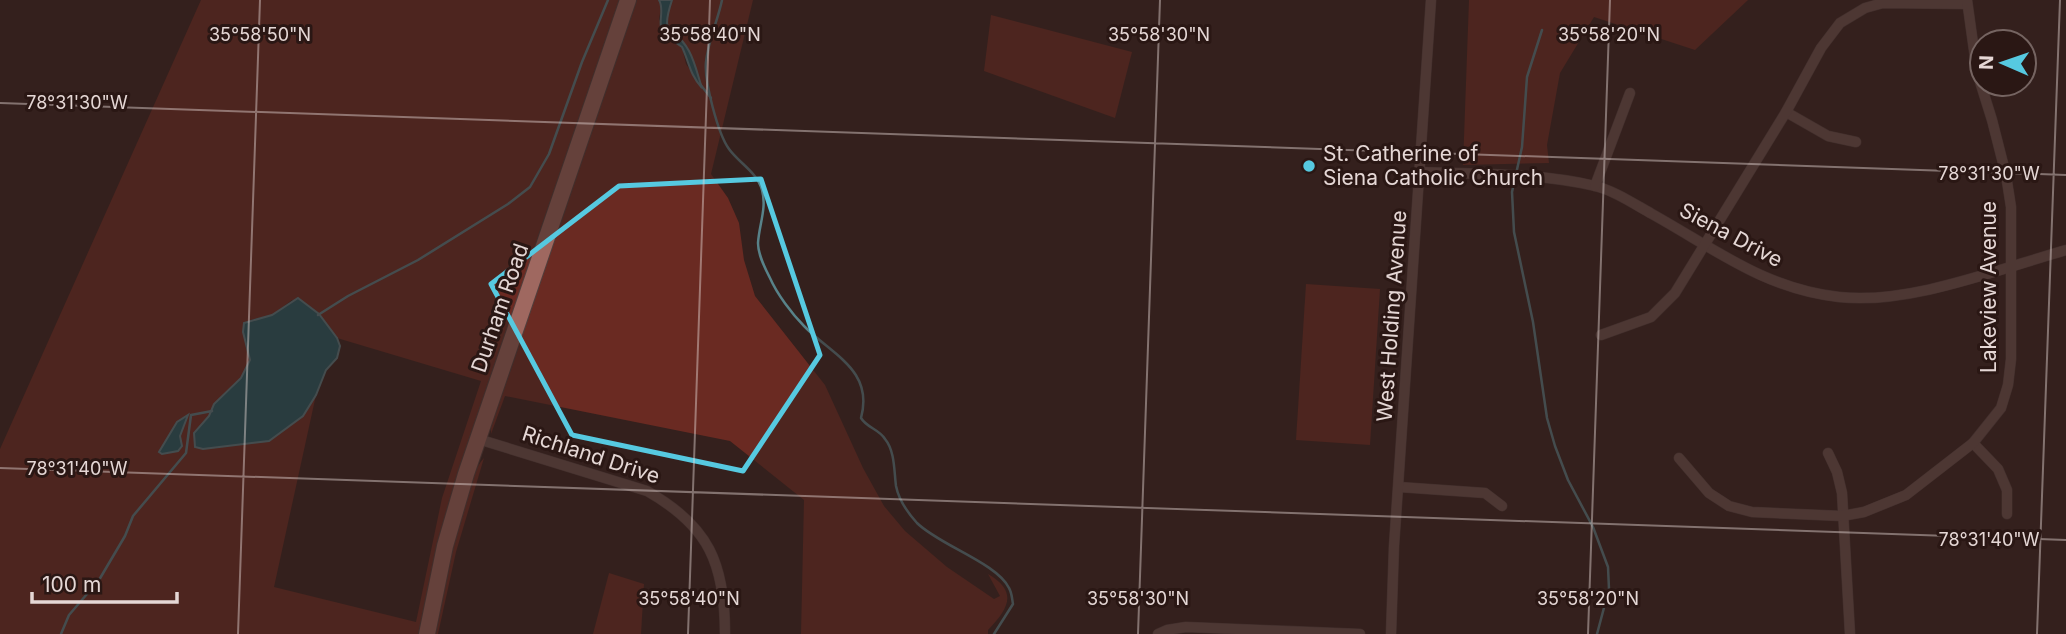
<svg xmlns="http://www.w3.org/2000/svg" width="2066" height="634" font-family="Inter,sans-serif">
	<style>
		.green { fill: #6a2a22; fill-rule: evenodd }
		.water { fill: #1c5d69; stroke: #588289; stroke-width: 2 }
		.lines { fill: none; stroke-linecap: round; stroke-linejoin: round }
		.stream { stroke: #588289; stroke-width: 2.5 }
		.minor-casing { stroke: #503f3d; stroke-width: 11 }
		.primary-casing { stroke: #503f3d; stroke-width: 18 }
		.minor { stroke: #6a524f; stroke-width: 10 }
		.primary { stroke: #9f6860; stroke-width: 16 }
		.marked { fill: none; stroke: #56c9e0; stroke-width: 5; stroke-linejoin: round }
		.ticks { fill: none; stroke: #e5d7d5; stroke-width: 2; stroke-opacity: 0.45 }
		.poi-dot { fill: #56c9e0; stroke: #2a1714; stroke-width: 2.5 }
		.labels { text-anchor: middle; stroke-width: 6; stroke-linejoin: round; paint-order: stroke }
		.poi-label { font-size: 21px; fill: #e5d7d5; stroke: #2a1714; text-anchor: start }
		.street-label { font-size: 21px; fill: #e5d7d5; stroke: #2a1714 }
		.ticks-label { font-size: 18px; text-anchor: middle; fill: #e5d7d5; stroke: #2a1714; stroke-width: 6; stroke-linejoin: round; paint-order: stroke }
	</style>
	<rect width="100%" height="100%" fill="#34201d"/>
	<g class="green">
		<path d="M201,0H620L541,228L452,499L421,634H0V449ZM292,300L319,314L337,338L481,381L442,498L416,622L274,587L316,395L303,416L269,441L195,448V433L209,416L214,404L241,378L250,359L243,332L250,320L272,315Z"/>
		<path d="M633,0H659L662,3L659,19L667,37L682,47L686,64L701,85L683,42L667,26L665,19L672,0H753L711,174L728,198L739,223L744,260L755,296L825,385L863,468L884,506L905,531L947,567L994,599L1000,596L988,574C1019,592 1008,609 988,630V634H801L804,500L730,441L505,396L491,434V418Z"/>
		<polygon points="1469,0 1748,0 1695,50 1594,17 1560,73 1547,145 1549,163 1463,165"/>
		<polygon points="991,15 1132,52 1115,118 984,71"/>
		<polygon points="1306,284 1380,289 1370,445 1296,440"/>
		<path d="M484,458L456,552L438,634H432C441,595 460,483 484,458Z"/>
		<polygon points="609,573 644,584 641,634 593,634"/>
	</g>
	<g class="water">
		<path d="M659,0H672C659,40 674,23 689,51C695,62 698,76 702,88C690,75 689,62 682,47C677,43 672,41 667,37C654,26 666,12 659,0Z"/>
		<polygon points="298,298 319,314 337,338 340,346 337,358 326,370 316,395 303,416 269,441 203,449 195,447 194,433 209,416 214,404 241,378 250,360 243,332 244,323 272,315"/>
		<polygon points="188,415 180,436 182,446 178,451 162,454 159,452 177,422"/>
	</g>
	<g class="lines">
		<g class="stream">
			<path d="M722,0C718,20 708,41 706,62C704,81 718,134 729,149C739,163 757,172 762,190C767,208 759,225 758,243C758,255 765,268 770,278C777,294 792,314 804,326C832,355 874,370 861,418C867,428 879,429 885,439C895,451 894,471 896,486C899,501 907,512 917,523C939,545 997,563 1009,588C1012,593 1012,599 1013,604L994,634"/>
			<polyline points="1542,30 1527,77 1522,147 1512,192 1514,232 1533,322 1547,418 1555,446 1568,480 1593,527 1608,567 1609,589 1597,634"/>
			<polyline points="700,84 711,98"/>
			<polyline points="318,315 348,296 418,260 508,204 530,187 549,154 582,62 608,0"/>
			<polyline points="61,634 69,615 99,580 125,536 133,516 186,453 191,415 212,411"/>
		</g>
		<g class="minor-casing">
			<g id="minor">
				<polyline points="1786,112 1828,136 1856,142"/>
				<path d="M1421,172C1475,174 1543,173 1595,186C1615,191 1634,204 1652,214C1715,249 1765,289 1839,297C1909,305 1999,269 2066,250"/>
				<polyline points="1595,186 1630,93"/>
				<polyline points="1601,335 1651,317 1675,293 1786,112 1821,48 1840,23 1865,8 1883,3 1967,4"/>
				<path d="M478,439L647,491C709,526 725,564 725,634"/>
				<polyline points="1973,443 1998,469 2007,490 2007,514"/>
				<polyline points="1828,453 1837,472 1842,493 1850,634"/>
				<polyline points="1679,458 1709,493 1729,506 1752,512 1842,516 1864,512 1906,495 1973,443 2001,408 2008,385 2011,359 2011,207 2006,175 1992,120 1977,72 1967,0"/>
				<polyline points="1399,487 1485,493 1502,506"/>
				<polyline points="1158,634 1167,630 1186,627 1360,634"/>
				<polyline points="1391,634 1394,546 1431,0"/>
			</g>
		</g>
		<g class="primary-casing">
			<polyline id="primary" points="427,634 445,546 466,474 628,0"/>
		</g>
		<use href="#minor" class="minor"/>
		<use href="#primary" class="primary"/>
	</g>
	<path d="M0 0H2066V634H0ZM761,179L820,355L743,471L572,435L491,284L619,186Z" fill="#34201d" fill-opacity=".55" fill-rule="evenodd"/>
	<path class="marked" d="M761,179L820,355L743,471L572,435L491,284L619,186Z"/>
	<path class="ticks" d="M0,103L2066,175M0,468L2066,540M238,634L260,0M688,634L710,0M1138,634L1160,0M1588,634L1610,0M2037,634L2060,0"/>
	<circle class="poi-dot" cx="1309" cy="166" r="7"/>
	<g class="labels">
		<g class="poi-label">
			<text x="1323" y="161">St. Catherine of<tspan x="1323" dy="24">Siena Catholic Church</tspan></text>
		</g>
		<g class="street-label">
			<text transform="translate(1731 235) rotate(28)" y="7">Siena Drive</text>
			<text transform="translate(1989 287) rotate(-90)" y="7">Lakeview Avenue</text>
			<text transform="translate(500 308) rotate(-71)" y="7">Durham Road</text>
			<text transform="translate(1392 316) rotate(-86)" y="7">West Holding Avenue</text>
			<text transform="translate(591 455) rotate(18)" y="7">Richland Drive</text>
		</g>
	</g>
	<g class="ticks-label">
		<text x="260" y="41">35°58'50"N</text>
		<text x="710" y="41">35°58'40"N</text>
		<text x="1159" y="41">35°58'30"N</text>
		<text x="1609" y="41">35°58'20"N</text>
		<text x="77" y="109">78°31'30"W</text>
		<text x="1989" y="180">78°31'30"W</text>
		<text x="77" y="475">78°31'40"W</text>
		<text x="1989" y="546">78°31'40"W</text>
		<text x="689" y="605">35°58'40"N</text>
		<text x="1138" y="605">35°58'30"N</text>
		<text x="1588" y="605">35°58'20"N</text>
	</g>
	<g transform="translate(2003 63) rotate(272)"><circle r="33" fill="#2a1714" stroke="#756461" stroke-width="2"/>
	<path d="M0-5L12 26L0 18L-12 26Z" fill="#56c9e0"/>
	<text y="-10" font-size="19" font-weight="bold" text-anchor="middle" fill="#e5d7d5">N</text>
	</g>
	<path d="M32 592v10h145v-10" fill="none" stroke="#e5d7d5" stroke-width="3.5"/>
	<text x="42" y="592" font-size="21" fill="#e5d7d5" stroke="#2a1714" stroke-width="5" paint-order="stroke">100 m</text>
</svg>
